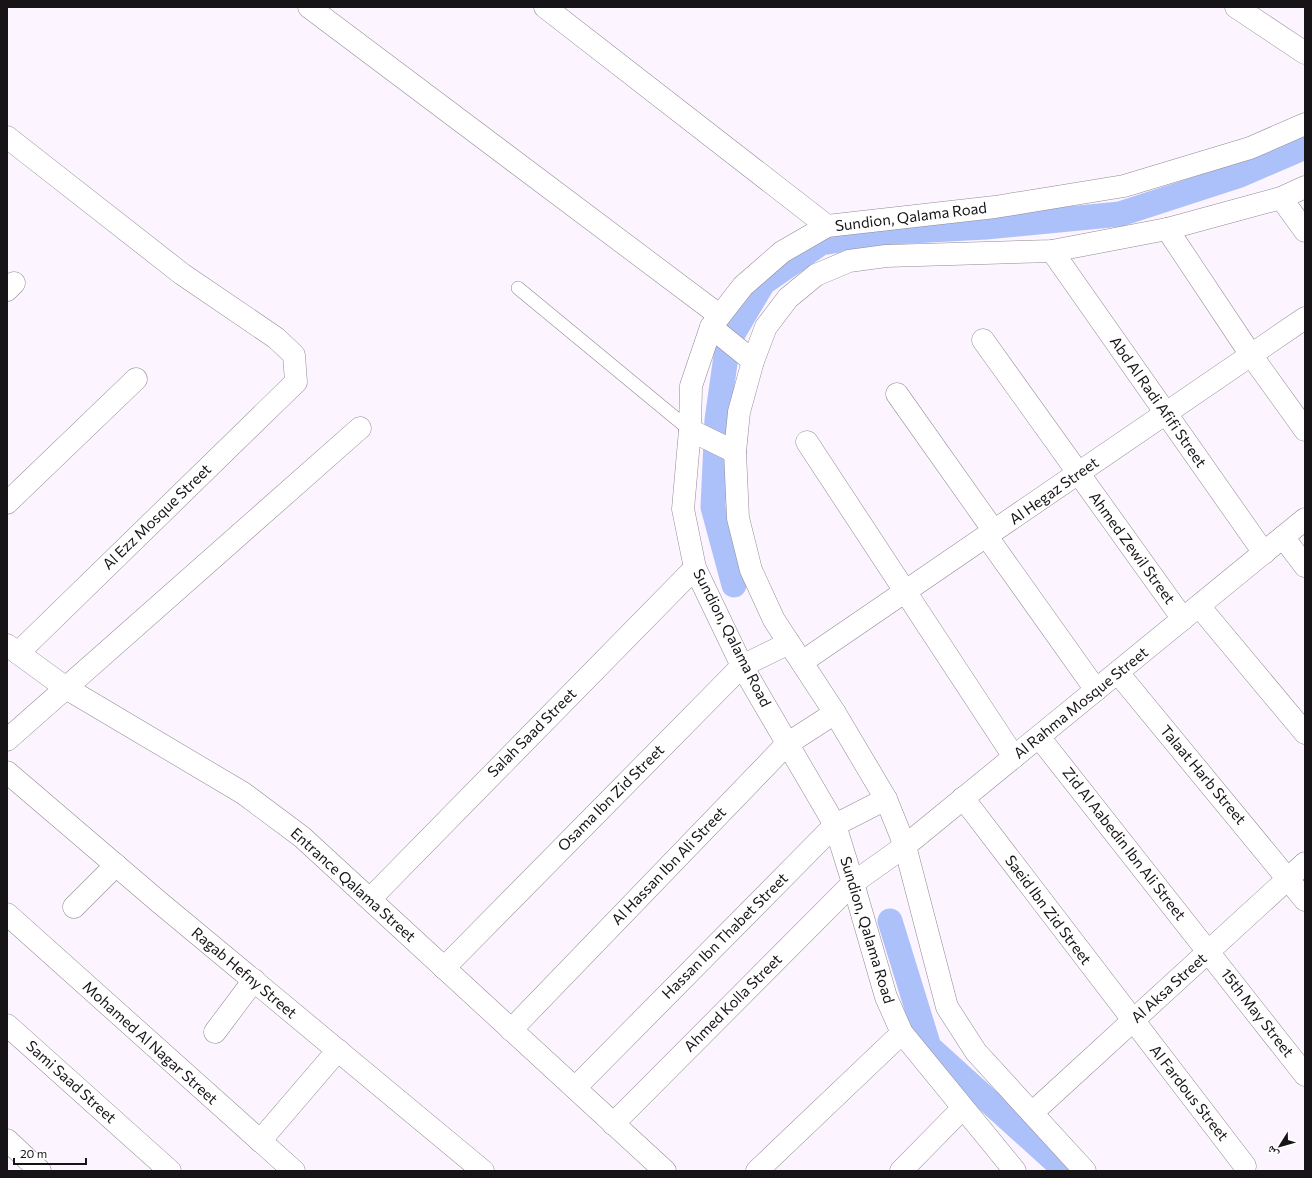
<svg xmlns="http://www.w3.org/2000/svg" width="1312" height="1178" font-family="Commissioner,'Noto Naskh Arabic',sans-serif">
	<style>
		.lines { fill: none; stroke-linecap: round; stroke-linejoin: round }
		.canal { stroke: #acc0fa; stroke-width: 25 }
		.lane-casing { stroke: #938994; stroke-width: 14 }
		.street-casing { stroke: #938994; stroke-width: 23 }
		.secondary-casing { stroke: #938994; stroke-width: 23 }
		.lane { stroke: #fff; stroke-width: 13 }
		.street { stroke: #fff; stroke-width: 22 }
		.secondary { stroke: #fff; stroke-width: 22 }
		.labels { text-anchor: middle; stroke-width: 3; stroke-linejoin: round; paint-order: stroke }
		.street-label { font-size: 15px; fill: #171418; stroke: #fff }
	</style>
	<rect width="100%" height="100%" fill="#fcf4fe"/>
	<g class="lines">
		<g class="canal">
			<polyline points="734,585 713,507 717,420 728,342 763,283 821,243 892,232 986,227 1120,214 1240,175 1305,147"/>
			<polyline points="890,921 929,1047 1066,1171"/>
		</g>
		<g class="lane-casing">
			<polyline id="lane" points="518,288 690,430"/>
		</g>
		<g class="street-casing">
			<g id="street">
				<polyline points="309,7 719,315"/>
				<polyline points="545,7 827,226"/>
				<polyline points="1236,7 1305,53"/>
				<polyline points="7,137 182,274 276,338 294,355 296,382 18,653"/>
				<polyline points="1281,198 1305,231"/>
				<polyline points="1167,229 1251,355 1305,430"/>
				<polyline points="1052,251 1264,553"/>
				<polyline points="7,290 14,283"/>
				<polyline points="983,340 1183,619"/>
				<polyline points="897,394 989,524 991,530 990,541 1096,690"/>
				<polyline points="807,442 1014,757"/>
				<polyline points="7,503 136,379"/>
				<polyline points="1283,537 1305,566"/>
				<polyline points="1199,606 1305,733"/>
				<polyline points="802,662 1305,318"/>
				<polyline points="1118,673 1305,900"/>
				<polyline points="1039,737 1305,1075"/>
				<polyline points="7,740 360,428"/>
				<polyline points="7,772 159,902 483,1171"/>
				<polyline points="963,798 1245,1166"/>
				<polyline points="370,899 695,568"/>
				<polyline points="74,907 116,865"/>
				<polyline points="7,914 294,1171"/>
				<polyline points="444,968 742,666 789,643"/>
				<polyline points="7,1025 170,1171"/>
				<polyline points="511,1030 787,744 835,713"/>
				<polyline points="215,1032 254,980"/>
				<polyline points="575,1088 835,825 886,799"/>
				<polyline points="1032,1113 1305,863"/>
				<polyline points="613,1124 853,883 905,846 1305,519"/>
				<polyline points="7,1140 40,1171"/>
				<polyline points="260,1141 338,1050"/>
				<polyline points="757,1171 902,1033"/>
				<polyline points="901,1171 963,1108"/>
				<polyline points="1015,1171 902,1033 886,997 853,883 835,825 742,666 695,568 683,509 690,430 691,386 711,327 743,286 782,252 827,226 995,207 1124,186 1250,148 1305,124"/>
			</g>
		</g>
		<g class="secondary-casing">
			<g id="secondary">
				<polyline points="711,327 753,361"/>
				<polyline points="690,430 735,452"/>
				<polyline points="7,645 66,688 243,793 302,837 665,1171"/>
				<polyline points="1085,1171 976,1052 947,1007 905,846 886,799 835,713 774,620 751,570 738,518 735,452 739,412 753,361 766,327 788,298 816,275 849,261 886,256 1052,251 1167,229 1281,198 1305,187"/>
			</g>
		</g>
		<use href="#lane" class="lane"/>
		<use href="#street" class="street"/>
		<use href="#secondary" class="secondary"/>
	</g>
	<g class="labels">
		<g class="street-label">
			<text transform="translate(911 217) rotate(-7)" y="5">Sundion, Qalama Road</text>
			<text transform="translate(1158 402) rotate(55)" y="5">Abd Al Radi Afifi Street</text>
			<text transform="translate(1054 491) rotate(-35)" y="5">Al Hegaz Street</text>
			<text transform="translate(157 517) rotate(-44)" y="5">Al Ezz Mosque Street</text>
			<text transform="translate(1132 548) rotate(54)" y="5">Ahmed Zewil Street</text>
			<text transform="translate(732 638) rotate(63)" y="5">Sundion, Qalama Road</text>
			<text transform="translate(1081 703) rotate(-39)" y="5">Al Rahma Mosque Street</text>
			<text transform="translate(532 733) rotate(-45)" y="5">Salah Saad Street</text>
			<text transform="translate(1203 775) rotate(50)" y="5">Talaat Harb Street</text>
			<text transform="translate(611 798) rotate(-45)" y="5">Osama Ibn Zid Street</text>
			<text transform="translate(1124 844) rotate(52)" y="5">Zid Al Aabedin Ibn Ali Street</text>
			<text transform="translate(669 866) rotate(-46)" y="5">Al Hassan Ibn Ali Street</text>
			<text transform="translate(353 885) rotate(42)" y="5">Entrance Qalama Street</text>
			<text transform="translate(1048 910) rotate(53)" y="5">Saeid Ibn Zid Street</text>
			<text transform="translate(867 930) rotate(73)" y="5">Sundion, Qalama Road</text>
			<text transform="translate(725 936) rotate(-45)" y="5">Hassan Ibn Thabet Street</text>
			<text transform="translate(244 973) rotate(40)" y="5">Ragab Hefny Street</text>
			<text transform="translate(1169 988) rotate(-42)" y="5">Al Aksa Street</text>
			<text transform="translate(733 1003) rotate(-45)" y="5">Ahmed Kolla Street</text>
			<text transform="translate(1257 1013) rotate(52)" y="5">15th May Street</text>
			<text transform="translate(150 1043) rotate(42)" y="5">Mohamed Al Nagar Street</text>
			<text transform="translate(71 1082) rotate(42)" y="5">Sami Saad Street</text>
			<text transform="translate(1189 1093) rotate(52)" y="5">Al Fardous Street</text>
		</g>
	</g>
	<rect width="1312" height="1178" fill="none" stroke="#171418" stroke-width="16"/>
	<g transform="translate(1280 1146) rotate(233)" stroke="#ffffff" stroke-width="3" paint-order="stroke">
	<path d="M0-3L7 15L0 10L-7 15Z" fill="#171418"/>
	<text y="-6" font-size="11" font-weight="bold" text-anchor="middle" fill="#171418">ش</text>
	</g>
	<path d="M14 1158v6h72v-6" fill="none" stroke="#171418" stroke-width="2"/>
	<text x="20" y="1158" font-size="12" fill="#171418" stroke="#ffffff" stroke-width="3" paint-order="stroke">20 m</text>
</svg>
